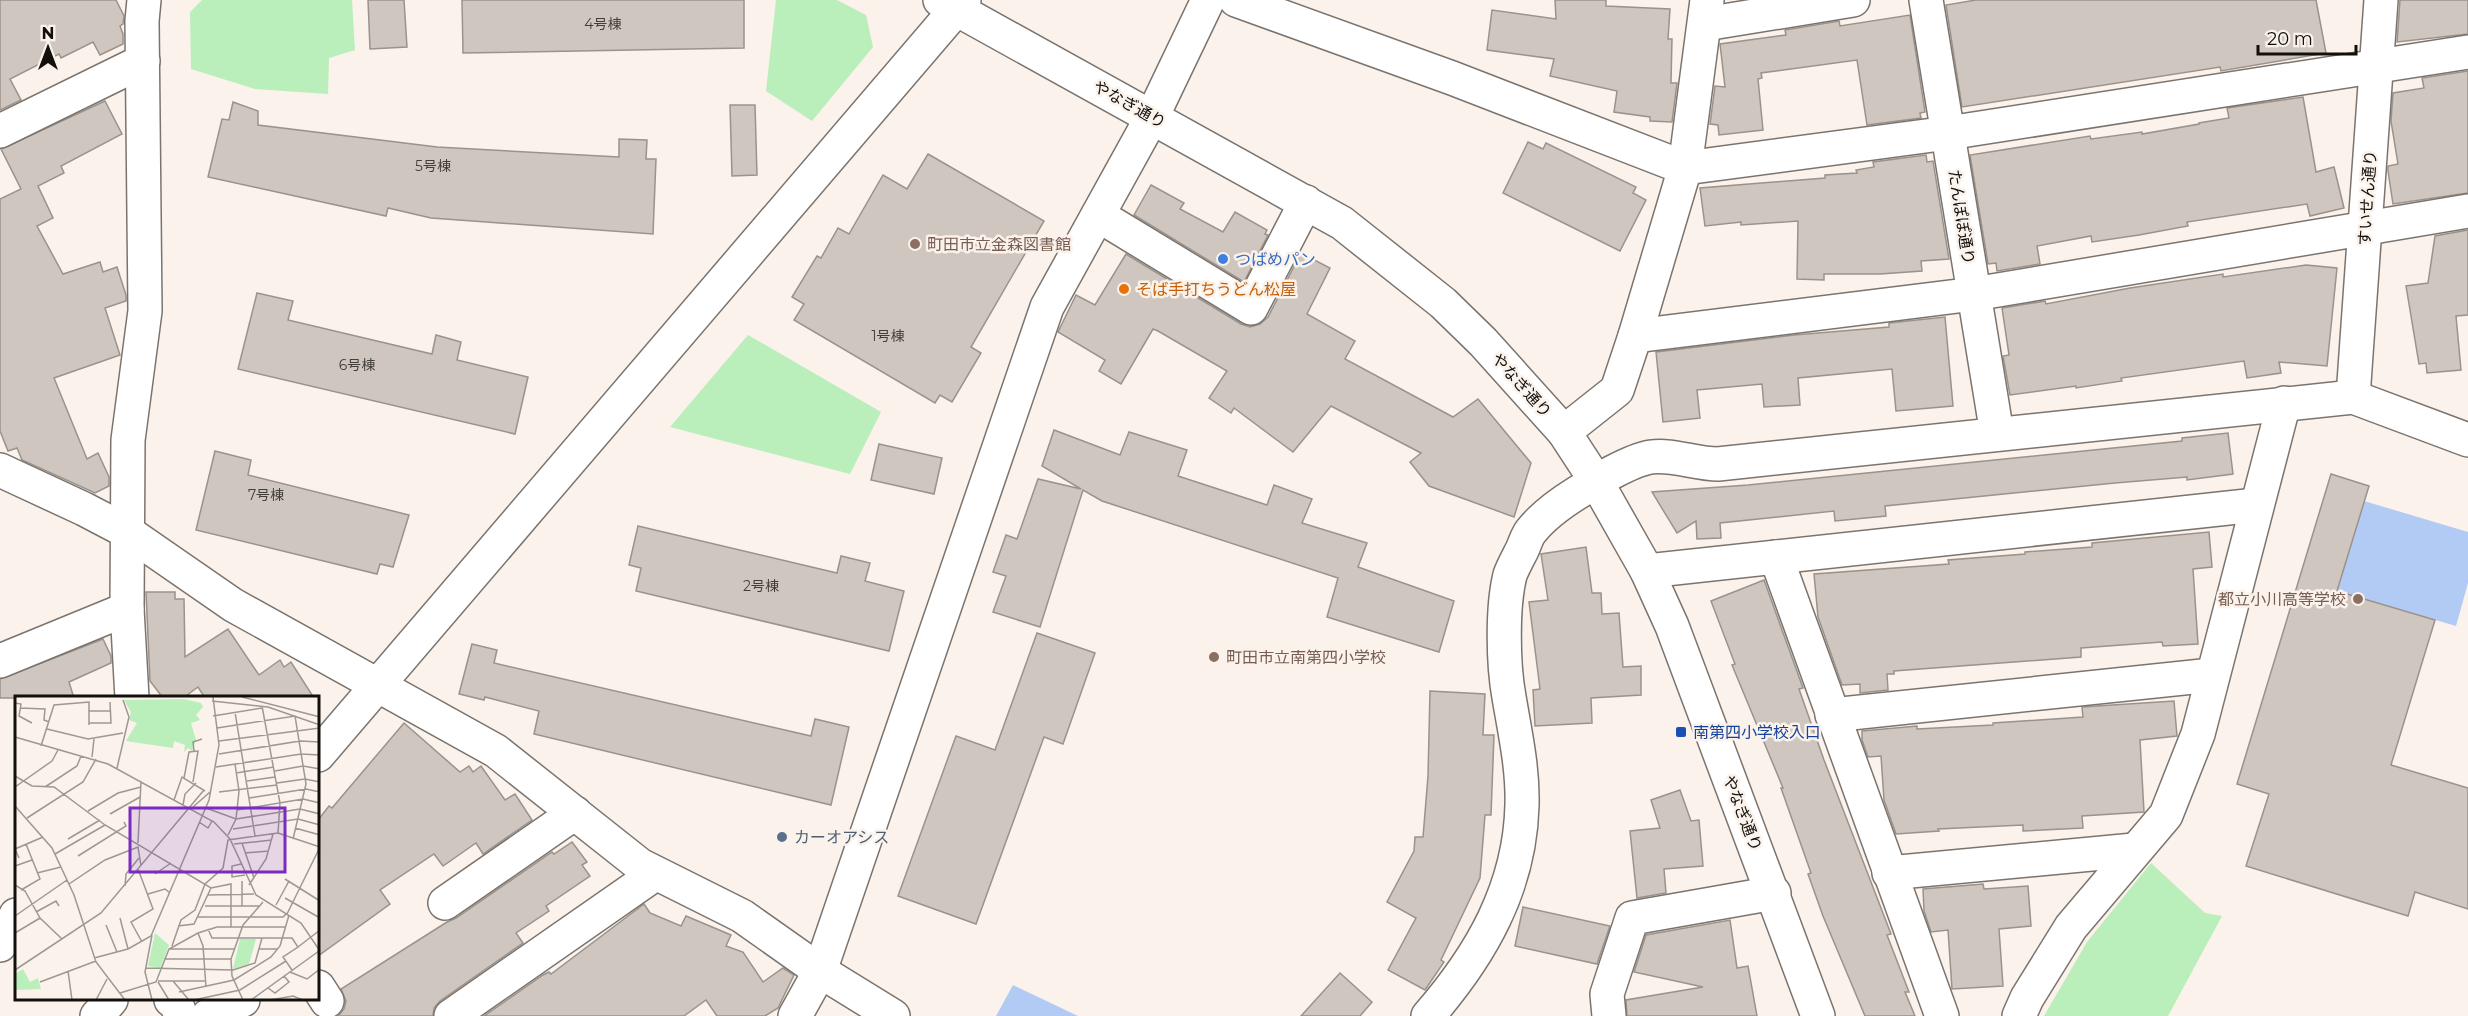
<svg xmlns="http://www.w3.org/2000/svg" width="2468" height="1016" font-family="Montserrat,'Noto Sans JP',sans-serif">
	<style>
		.green { fill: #baeebb }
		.water { fill: #b2cbf4 }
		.building { fill: #cec6bf; stroke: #9a928c; stroke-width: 1.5 }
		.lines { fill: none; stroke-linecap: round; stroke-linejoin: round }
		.minor-casing { stroke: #7b746e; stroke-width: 36 }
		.minor { stroke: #fff; stroke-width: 33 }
		.education-dot { fill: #8d6e63; stroke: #faf2eb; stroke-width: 2 }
		.shop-dot { fill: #3f7fe0; stroke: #faf2eb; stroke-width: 2 }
		.food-dot { fill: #e8710a; stroke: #faf2eb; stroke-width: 2 }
		.transit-dot { fill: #1a4fb4; stroke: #faf2eb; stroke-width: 2 }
		.service-dot { fill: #5c6f8a; stroke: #faf2eb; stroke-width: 2 }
		.labels { text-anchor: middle; stroke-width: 5; stroke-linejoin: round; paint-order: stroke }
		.number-label { font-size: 14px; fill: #413e3a }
		.street-label { font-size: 16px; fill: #12100d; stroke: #faf2eb }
		.education-label { font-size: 16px; fill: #785e54; stroke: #faf2eb; text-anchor: start }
		.shop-label { font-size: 16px; fill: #366cbe; stroke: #faf2eb; text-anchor: start }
		.food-label { font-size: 16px; fill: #c56008; stroke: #faf2eb; text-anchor: start }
		.transit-label { font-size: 16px; fill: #164399; stroke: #faf2eb; text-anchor: start }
		.service-label { font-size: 16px; fill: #4e5e75; stroke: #faf2eb; text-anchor: start }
		.inset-road { fill: none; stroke: #9d9892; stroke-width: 1.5 }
		.view { fill: #7b2cbf; fill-opacity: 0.15; stroke: #7b2cbf; stroke-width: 3 }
		.inset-edge { fill: none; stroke: #12100d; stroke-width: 3 }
	</style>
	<rect width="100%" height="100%" fill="#faf2eb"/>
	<g class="green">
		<polygon points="202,0 352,0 355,50 329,58 328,94 255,89 191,69 190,12"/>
		<polygon points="776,0 837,0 866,15 873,47 812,121 766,91"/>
		<polygon points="748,335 881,412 850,474 670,427"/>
		<polygon points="2151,863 2205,913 2222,916 2168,1016 2044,1016 2087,942"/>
	</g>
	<g class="water">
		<polygon points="2364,501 2468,532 2468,583 2456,626 2337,591"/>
		<polygon points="1013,985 1078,1016 996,1016"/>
	</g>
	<g class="building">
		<polygon points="0,0 116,0 124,16 123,24 120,26 123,34 123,44 100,55 93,42 61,58 59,54 10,79 21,100 0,110"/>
		<polygon points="368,0 404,0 407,47 370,49"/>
		<polygon points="462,0 744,0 744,48 463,53"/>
		<polygon points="1555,0 1606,0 1606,6 1670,9 1668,39 1672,39 1671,83 1677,83 1672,122 1650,121 1650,117 1614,112 1617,91 1550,76 1554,59 1487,50 1492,10 1556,19"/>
		<polygon points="1976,0 2316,0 2326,53 2221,71 2220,67 1962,107 1946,5"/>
		<polygon points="2400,0 2468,0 2468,34 2397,42"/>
		<polygon points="1910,15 1925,112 1920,113 1921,118 1867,125 1857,60 1761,73 1762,78 1758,79 1763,130 1719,135 1718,125 1710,124 1715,86 1725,87 1720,44 1786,35 1785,30 1839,21 1840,26"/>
		<polygon points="2468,71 2468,193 2393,204 2388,171 2388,166 2398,164 2391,121 2393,93 2424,88 2422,78"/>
		<polygon points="2303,97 2316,172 2334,167 2344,208 2310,216 2307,204 2187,222 2188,226 2139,235 2092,242 2091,236 2037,246 2040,264 1997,271 1996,263 1988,264 1970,155 2090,136 2091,139 2142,132 2142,134 2199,124 2199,123 2229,118 2227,108"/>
		<polygon points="105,101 122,134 61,166 64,173 38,186 53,218 37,226 63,274 100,262 103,272 117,267 126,295 126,301 105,308 120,355 54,378 87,459 98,453 109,477 109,486 95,493 22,460 17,448 8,451 0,431 0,199 21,189 1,149"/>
		<polygon points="233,102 258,111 258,125 437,147 619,157 619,139 647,140 646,159 656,159 653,234 431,218 388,208 386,216 208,177 222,119 229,120"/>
		<polygon points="730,105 755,105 757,175 732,176"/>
		<polygon points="1528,142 1543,149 1546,143 1636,187 1633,193 1646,200 1620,251 1503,193"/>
		<polygon points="928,154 1044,221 971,347 981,353 952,402 940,395 935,403 794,320 804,304 792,297 817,256 821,258 838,228 849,234 883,175 907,189"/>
		<polygon points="1926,155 1927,162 1933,161 1949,259 1921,261 1922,271 1880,274 1824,274 1824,280 1797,279 1798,221 1741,225 1741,222 1705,226 1700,188 1825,178 1825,175 1857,173 1856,170 1874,167 1873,162"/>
		<polygon points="1151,185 1184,203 1180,209 1223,232 1235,212 1267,230 1265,234 1268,235 1244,282 1134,215"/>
		<polygon points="2468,230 2468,315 2456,316 2461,370 2427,373 2426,363 2419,364 2406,286 2428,283 2435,236"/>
		<polygon points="1301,253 1330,268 1307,314 1355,341 1345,359 1453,417 1478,399 1531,463 1514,517 1429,486 1410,462 1421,453 1331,406 1293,452 1234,408 1231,413 1209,398 1227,371 1158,331 1153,329 1121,384 1099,371 1105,360 1058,332 1076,295 1095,305 1126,254 1241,324 1250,327 1260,324 1268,317"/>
		<polygon points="2306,265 2337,268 2327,366 2279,362 2281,373 2247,378 2244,361 2121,378 2122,381 2076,388 2076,386 2010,395 2003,356 2009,355 2002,308 2045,301 2046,304 2130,288 2223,274 2223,277"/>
		<polygon points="257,293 293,301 288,320 432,354 436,335 461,342 457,360 528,377 515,434 238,369"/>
		<polygon points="1945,317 1953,406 1896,411 1892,369 1798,378 1800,405 1764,407 1762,384 1697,390 1700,418 1663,422 1656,352 1794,335 1889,327 1889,323"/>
		<polygon points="1054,430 1120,455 1129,432 1187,450 1178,476 1267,505 1274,485 1312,499 1302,523 1367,543 1358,567 1454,601 1439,652 1327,617 1338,578 1102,501 1083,490 1040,627 993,612 1006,576 993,572 1006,535 1017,539 1038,479 1081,489 1042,466"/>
		<polygon points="2228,433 2233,474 2187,480 2187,477 2115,483 1885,506 1886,516 1835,521 1834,511 1720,523 1721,538 1697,539 1696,521 1677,533 1652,492 1748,485 2182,441 2182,438"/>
		<polygon points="879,444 942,458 934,494 871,480"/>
		<polygon points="215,451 251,460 248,475 409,515 393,567 380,564 377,574 196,530"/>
		<polygon points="2331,474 2369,486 2337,591 2435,620 2391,765 2468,788 2468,909 2415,892 2408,916 2246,866 2269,794 2237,784"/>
		<polygon points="638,526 837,573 841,556 870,563 865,581 904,591 889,651 636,591 641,568 629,565"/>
		<polygon points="2209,532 2212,567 2193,569 2198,644 2163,646 2162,642 2081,648 2081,657 1894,671 1894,674 1887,674 1888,690 1860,693 1860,684 1842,685 1818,617 1814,574 1949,564 1948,560 2025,554 2025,552 2092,547 2092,543"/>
		<polygon points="1586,547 1592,593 1601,593 1602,614 1619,613 1623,667 1641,666 1641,695 1591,698 1592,723 1535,726 1533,690 1540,689 1529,602 1548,600 1541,554"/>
		<polygon points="1764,580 1803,688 1799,689 1824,760 1891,934 1887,935 1909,992 1905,992 1915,1016 1865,1016 1823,916 1808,874 1811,873 1781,788 1783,788 1732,665 1735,664 1711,601"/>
		<polygon points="146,592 175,592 175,599 184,599 185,657 228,629 259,675 280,660 284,667 291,662 314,698 205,698 198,687 183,698 163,698 150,681"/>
		<polygon points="1037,633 1095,653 1063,744 1044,737 976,924 898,896 956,736 995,750"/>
		<polygon points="103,639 111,656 111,663 69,682 74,698 0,698 0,679"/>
		<polygon points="472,644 497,650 494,663 811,736 815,719 849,727 831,805 534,734 539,711 485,697 484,700 459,694"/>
		<polygon points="1430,691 1485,694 1483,735 1494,735 1491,815 1485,815 1480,878 1441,960 1444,962 1425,990 1388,970 1416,918 1387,902 1414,851 1415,837 1423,837 1428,776"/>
		<polygon points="2174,701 2177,736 2140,740 2144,812 2082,816 2083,828 2023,831 2023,825 1938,829 1939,831 1896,834 1884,800 1881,756 1868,757 1862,740 1862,731 1917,726 1917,729 1993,725 1993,723 2083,717 2082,707"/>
		<polygon points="404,723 460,772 469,766 473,772 481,766 505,800 515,794 532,820 483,854 476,843 443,866 434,854 380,890 390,904 318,956 318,820 329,806 332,808"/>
		<polygon points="1680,790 1691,821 1699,820 1703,866 1664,869 1666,893 1637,898 1630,831 1660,828 1651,800"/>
		<polygon points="572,842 587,862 582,865 590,876 546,906 549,911 516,933 523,943 440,1001 434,1008 433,1016 338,1016 344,1009 346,1001 341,989 447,922 456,918 552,852 554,854"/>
		<polygon points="1983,884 1984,889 2028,886 2031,926 1999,929 2003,986 1952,989 1948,930 1931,932 1924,911 1923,889"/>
		<polygon points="644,904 650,913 681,926 686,916 731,935 726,946 743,952 763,982 783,968 794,975 778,1008 765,1016 717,1016 706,1000 684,1016 484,1016 543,975 549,972 551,974"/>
		<polygon points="1523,907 1610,926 1597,964 1515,946"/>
		<polygon points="1730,920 1737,968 1748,966 1757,1016 1627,1016 1626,1000 1703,987 1634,972 1646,935"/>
		<polygon points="1340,973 1372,1002 1360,1016 1301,1016"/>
	</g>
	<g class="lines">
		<g class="minor-casing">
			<g id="minor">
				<polyline points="940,0 1342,223 1443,303 1483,342 1564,432 1596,481 1647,571 1672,626 1818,1016"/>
				<polyline points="1236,0 1452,78 1685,168 1948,133 2468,52"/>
				<polyline points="1926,0 1997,434"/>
				<polyline points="1705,24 1853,0"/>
				<polyline points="0,131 143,61"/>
				<polyline points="1098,215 1251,308 1306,202"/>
				<polyline points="1635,336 1974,294 2468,211"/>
				<polyline points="2353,397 2381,0"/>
				<polyline points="1564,432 1617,390 1635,336 1685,168 1707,0"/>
				<polyline points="0,470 84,509 126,531 233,605 496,751 640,865 742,916 820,971 893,1016"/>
				<polyline points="1776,557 1942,1016"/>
				<polyline points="1647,571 2256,505"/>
				<polyline points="127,609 128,440 145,311 142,21 144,0"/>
				<polyline points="0,661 127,609 132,698"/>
				<polyline points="1832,715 2212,675"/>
				<polyline points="318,755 964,0"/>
				<polyline points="1889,873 2134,850"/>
				<polyline points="445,903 575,813"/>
				<polyline points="0,945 16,915"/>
				<polyline points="318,987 327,1001"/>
				<polyline points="171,1000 176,1003 181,1016"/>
				<polyline points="97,1016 111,1000"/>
				<polyline points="208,1016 243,1000"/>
				<polyline points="451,1016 655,874"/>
				<polyline points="795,1016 820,971 1047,307 1152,117 1208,0"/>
				<path d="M1428,1016C1481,955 1520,888 1522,805C1523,768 1515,733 1509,697C1503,664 1502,607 1510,575C1513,567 1518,558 1522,550C1525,544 1527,535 1532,530C1544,515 1561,503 1577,493C1594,482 1631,460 1651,457C1673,454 1695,464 1718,464L2353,397L2468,440"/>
				<polyline points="1609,1016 1607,994 1632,918 1774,893"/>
				<polyline points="2019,1016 2027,998 2071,927 2166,815 2198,734 2284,403"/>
			</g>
		</g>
		<use href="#minor" class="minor"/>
	</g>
	<g class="education-dot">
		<circle cx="915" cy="244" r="6"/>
		<circle cx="2358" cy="599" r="6"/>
		<circle cx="1214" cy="657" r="6"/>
	</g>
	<circle class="shop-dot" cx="1223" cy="259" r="6"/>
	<circle class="food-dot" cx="1124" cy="289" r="6"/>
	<rect class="transit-dot" x="1675" y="726" width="12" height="12" rx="3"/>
	<circle class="service-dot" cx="782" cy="837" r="6"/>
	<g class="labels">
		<g class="number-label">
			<text x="603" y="29">4号棟</text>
			<text x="433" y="171">5号棟</text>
			<text x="888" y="341">1号棟</text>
			<text x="357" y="370">6号棟</text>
			<text x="266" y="500">7号棟</text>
			<text x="761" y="591">2号棟</text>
		</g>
		<g class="street-label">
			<text transform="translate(1130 104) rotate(29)" y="6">やなぎ通り</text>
			<text transform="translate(2367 198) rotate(-86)" y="6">すいせん通り</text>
			<text transform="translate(1962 217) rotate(81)" y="6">たんぽぽ通り</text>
			<text transform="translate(1522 385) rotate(48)" y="6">やなぎ通り</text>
			<text transform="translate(1743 813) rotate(69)" y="6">やなぎ通り</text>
		</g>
		<g class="education-label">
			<text x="927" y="250">町田市立金森図書館</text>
			<text x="2346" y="605" text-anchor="end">都立小川高等学校</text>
			<text x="1226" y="663">町田市立南第四小学校</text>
		</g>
		<g class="shop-label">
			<text x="1235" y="265">つばめパン</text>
		</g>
		<g class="food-label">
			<text x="1136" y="295">そば手打ちうどん松屋</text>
		</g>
		<g class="transit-label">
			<text x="1693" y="738">南第四小学校入口</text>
		</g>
		<g class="service-label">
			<text x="794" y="843">カーオアシス</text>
		</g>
	</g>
	<g transform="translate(15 696)">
		<rect width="304" height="304" fill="#faf2eb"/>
		<path d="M169,3L186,7L188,11L181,19L185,24L176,27L181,44L177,55L173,52L169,56L170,49L159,45L158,52L111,45L122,27L114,24L116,16L109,4ZM140,237L154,249L145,272L133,270ZM225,243H241L234,268L218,273ZM8,273L15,286L23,282L26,293L0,294V278Z" fill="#baeebb"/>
		<path class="inset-road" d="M227,1L305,21M197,5L253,11L305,29M0,7L6,8L4,20L17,27M247,10L265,107L263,137M5,12L30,13L29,24L34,26M74,15H96M220,16L240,140M198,20L247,12M74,27H96L95,6M202,32L280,20L291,88L278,143M32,33L73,43L108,37M0,41L93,68L199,126L215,143L241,199L286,227L305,255M204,45L305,32M26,50L39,9L74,6V29M179,55L178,46L187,43M204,58L285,45L305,46M77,61L79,43M201,71L286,58L305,59M102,72L114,21L108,4M260,75L288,70L305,73M221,77L259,71M0,80L17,90L39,91L90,129L196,192L216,188V231M169,82L174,56L183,55L178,86M232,85L260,81M262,87L290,83L305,86M0,91L37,65L43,54M30,91L62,70L66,60M204,96L262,89M234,102L291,93L305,96M159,104L167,81L190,95M168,109L170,98L181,87M0,110L37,152L59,199L81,266L110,304M178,111L195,96M191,112L221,123L285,113L305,118M222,114L288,103L305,107M73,115L103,97L126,91M95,118L125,101M12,122L68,86L81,63M184,126L193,132L197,125M280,132L305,139M218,133L283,123L305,129M213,139L221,123L224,95L220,68M53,143L85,124M123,147L126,85M227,147L239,182M219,148L257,144M230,157L254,155M40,158L90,129M63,160L111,130L109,126M4,162L0,153L28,141M226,168L217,170V181L230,179M0,170L17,164M123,173L138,213L116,226L127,246M22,177L46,171M140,178L156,167M270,183L305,205M227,185V210M54,188L90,164L123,151L126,170M0,189L10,195L25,222L47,243M234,189L251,163L258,138M110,190L111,178L124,162M6,194L25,183L11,148M133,198L150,193L155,197M193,199L239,198M270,202L305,222M261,209L274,185M190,210H245M21,216L41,205L44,210M272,218L305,151M0,220L52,184M183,221H268L271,218M105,222L113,253M91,229L102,256M163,230L179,228L196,192M193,233L197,242H277L283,251L268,261L277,274M0,237L25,222M183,237L188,250L191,291M157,250L166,224L180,214L190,188L208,172L213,144L263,137L305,151M283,251L305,234M155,253H220M244,253H263M79,262L113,253L136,240L194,104L204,49L198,1M149,263H216M131,272L218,274L240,267L247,242M0,274L86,217L189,94M53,275L57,304M275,276L292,283L305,273M143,285H190M158,285L174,304M25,286L81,265M143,286L154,304M253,292L260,297L274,286L269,280M164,296L219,284L256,261L265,250L274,219M105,297L141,286L154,253L183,237L202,231H270M81,304L92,283M137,304L130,276L137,239M179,304L225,294L271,265M228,304L217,280L216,263L228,229L248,206M236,304L304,255M255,304L278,300L288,304"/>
		<path class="view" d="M115,112H270V176H115Z"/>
		<rect width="304" height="304" class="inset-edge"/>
	</g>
	<g transform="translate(48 48)" stroke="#faf2eb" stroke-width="4.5" paint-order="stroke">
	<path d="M0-4.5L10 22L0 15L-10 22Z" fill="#12100d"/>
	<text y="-9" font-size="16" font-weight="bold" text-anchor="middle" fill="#12100d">N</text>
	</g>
	<path d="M2258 45v9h98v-9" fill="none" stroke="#12100d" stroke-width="3"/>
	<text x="2267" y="45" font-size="18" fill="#12100d" stroke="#faf2eb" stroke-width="4.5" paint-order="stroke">20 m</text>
</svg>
